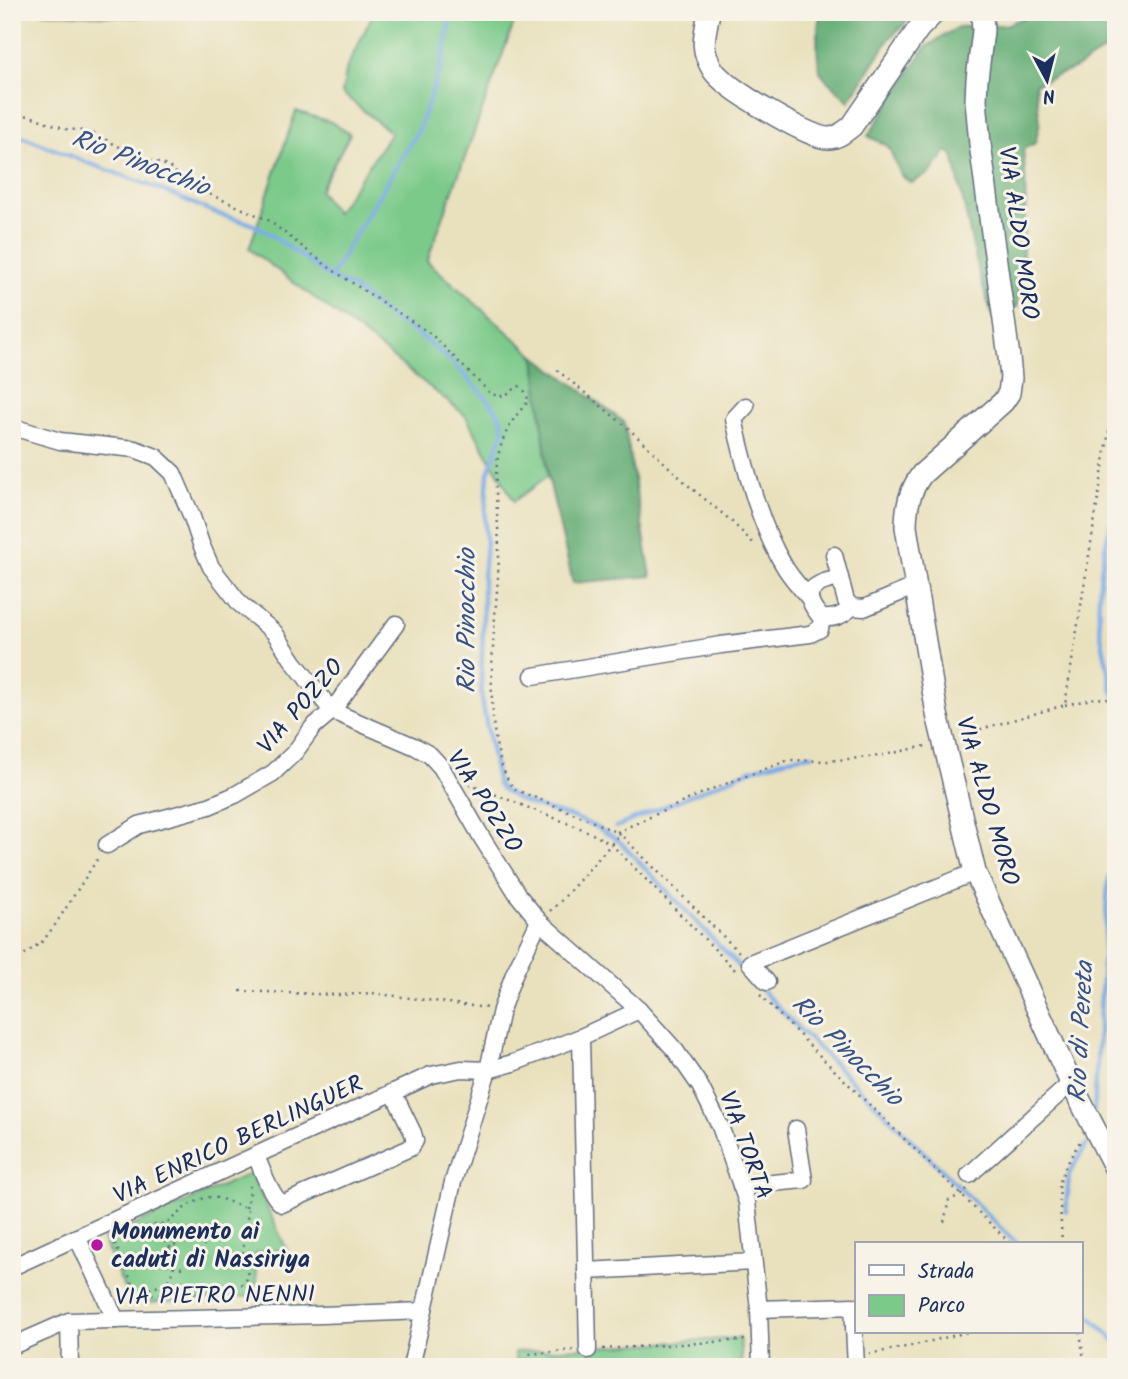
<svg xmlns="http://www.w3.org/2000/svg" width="1128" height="1379" font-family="Kalam,sans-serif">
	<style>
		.green { fill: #7cca8a; stroke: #4c7c74; stroke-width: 2 }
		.forest { fill: #65ae76; stroke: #406e6a; stroke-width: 2 }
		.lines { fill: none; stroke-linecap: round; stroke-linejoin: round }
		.stream { stroke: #7baae5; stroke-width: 4.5 }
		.minor-casing { stroke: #636d7f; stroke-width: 19 }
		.major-casing { stroke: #636d7f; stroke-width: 24 }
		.path { stroke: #636d7f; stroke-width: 2.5; stroke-dasharray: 2 5; stroke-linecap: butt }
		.minor { stroke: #fff; stroke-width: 16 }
		.major { stroke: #fff; stroke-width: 21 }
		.poi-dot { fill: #b5179e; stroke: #f7f3e8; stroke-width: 2.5 }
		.labels { text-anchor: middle; stroke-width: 6; stroke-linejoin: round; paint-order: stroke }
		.street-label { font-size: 24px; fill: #1b2f5e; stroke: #f7f3e8 }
		.poi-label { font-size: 24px; font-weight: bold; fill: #1b2f5e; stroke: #f7f3e8; text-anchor: start }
		.water-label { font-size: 26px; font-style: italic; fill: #385486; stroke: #f7f3e8 }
	</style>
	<rect width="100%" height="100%" fill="#f7f3e8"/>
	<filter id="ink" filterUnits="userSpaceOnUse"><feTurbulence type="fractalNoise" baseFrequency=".0143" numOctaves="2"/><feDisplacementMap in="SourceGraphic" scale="14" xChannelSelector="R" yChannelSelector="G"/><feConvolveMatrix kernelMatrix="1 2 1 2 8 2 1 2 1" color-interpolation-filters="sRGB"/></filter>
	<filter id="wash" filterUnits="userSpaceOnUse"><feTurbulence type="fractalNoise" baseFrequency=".00686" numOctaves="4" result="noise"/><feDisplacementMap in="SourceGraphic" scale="28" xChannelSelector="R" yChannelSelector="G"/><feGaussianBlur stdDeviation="1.57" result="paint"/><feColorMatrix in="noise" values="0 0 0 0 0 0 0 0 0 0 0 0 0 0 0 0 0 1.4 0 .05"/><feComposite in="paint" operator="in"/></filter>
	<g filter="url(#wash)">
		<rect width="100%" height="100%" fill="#e9e1bd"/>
		<g class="green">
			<polygon points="374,12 518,12 427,261 535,356 548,476 514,501 465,415 368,338 249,249 296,111 331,122 350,134 319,191 336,213 391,133 342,93 347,67"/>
			<polygon points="251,1173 287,1250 256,1253 257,1296 131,1304 103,1239"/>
			<polygon points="740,1338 742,1367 516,1367 515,1352"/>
		</g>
		<g class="forest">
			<path d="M41,12H207C156,20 93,16 41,12Z"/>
			<path d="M822,12H917L890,38L849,101C843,95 824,79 821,73C816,62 816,22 822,12Z"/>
			<path d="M1039,12H1116V43L1076,68L1035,84L1040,122L1035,143L1023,149C1029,201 1023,253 1018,306L993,318L979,274L953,155L947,151L930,173L911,183L901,175L888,146L868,136L926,47L958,27L1005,25Z"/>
			<polygon points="535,356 624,422 651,576 573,583 548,476"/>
		</g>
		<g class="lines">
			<g class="stream">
				<path d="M12,132L88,163L157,188L218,214L249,223L264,230L322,271L331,278L352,287L392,319L418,334L448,358L479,390L494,407L502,420L504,430L488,473L485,520L486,543L483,577V629L481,682L482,701L498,785C515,804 551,810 575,818C591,824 606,832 620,842L801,1031L1017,1244"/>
				<polyline points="331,278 350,243 418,131 442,63 452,12"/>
				<path d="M1116,505C1105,542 1097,581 1099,619C1101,642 1108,666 1112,689L1116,697"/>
				<polyline points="616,827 750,770 794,757 812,755"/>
				<polyline points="1094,1111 1108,883 1112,869 1116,866"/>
				<polyline points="1066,1211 1069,1174 1086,1145"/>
				<polyline points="1081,1308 1116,1342"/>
			</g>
		</g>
	</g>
	<g filter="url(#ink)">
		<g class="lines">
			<g class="minor-casing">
				<g id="minor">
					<path d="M746,406L734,419C744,464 759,524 783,564C790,577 801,588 810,599"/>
					<polyline points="12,427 60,441 135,449 156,457 173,473 192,517 201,544 211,567 240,604 274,632 294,662 332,711 416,747 430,755 441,767 482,838 518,895 539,921 639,1010 675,1050 700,1086 720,1126 747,1202 759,1309 761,1367"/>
					<polyline points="834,555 846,601 852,607 864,608 916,586"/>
					<path d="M840,578C833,580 824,581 818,585C802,593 813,609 822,618C835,619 842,616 852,607"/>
					<polyline points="533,676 721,645 810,634 820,629 822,618"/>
					<polyline points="107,845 139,825 209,806 235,795 273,773 295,752 313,727 332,711 396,624"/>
					<polyline points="767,982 750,963 975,872"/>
					<path d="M256,1156C262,1169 270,1195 282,1204L410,1148L415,1141L413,1133L393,1092"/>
					<polyline points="969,1175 1071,1083"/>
					<polyline points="741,1186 804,1180 796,1129"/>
					<polyline points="77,1237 116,1320"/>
					<polyline points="12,1267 431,1075 461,1069 488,1070 513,1063 581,1037"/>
					<polyline points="586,1271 753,1262"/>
					<polyline points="759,1309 853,1306 856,1367"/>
					<polyline points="69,1321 70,1367"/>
					<polyline points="12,1346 69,1321 322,1315 423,1311"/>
					<polyline points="588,1350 581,1037 639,1010"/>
					<polyline points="411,1367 453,1182 488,1070 501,1010 514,974 539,921"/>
				</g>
			</g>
			<g class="major-casing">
				<g id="major">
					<path d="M709,12C705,36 699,47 713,70C723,87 809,138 828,138C838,138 844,132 852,126L919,28L935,12"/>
					<path d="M982,12L983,31L977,79L976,100L980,144L1009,357L1011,378L1009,393L1003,402L922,474C910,490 906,506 906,527L937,714L975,872L1071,1083L1116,1170"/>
				</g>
			</g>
			<g class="path">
				<path d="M12,114L30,116L66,129L78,130L95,134L135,155L168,166L191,186L268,220L331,269L431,334L490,393C503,400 508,393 519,386C524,389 528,395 528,402C514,416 505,431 499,452C492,479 499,523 499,553C498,615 476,739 514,789L585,818L620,834L740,953"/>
				<polyline points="557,370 628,428 689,486 729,519 756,546"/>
				<polyline points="1065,705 1096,698 1116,700"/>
				<polyline points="960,735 1065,705 1116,387"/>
				<polyline points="469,786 471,785 585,830 611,844 738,973"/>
				<polyline points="617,832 712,789 789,760 828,761 879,756 926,746"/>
				<polyline points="550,911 559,903 620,834"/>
				<polyline points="12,961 25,954 43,941 55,925 98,858"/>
				<polyline points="240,991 340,995 372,993 487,1008"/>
				<polyline points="760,995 822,1058 1011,1244"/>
				<polyline points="246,1208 250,1192 249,1181"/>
				<polyline points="944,1222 949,1200 961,1195 968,1188"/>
				<polyline points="112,1237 137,1294 159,1295 177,1292 206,1294 239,1286 245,1283 248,1276 243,1252 248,1210 246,1208 219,1198 207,1197 188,1205 167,1223 144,1227 114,1240"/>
				<polyline points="1062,1244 1059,1184 1066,1165 1082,1138"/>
				<polyline points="203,1253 204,1245"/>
				<polyline points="182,1268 153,1261 192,1233"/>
				<path d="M135,1291C163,1286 172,1287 175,1256L168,1244L151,1231L149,1226"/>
				<polyline points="122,1300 136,1295"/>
				<polyline points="1080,1332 1085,1367"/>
				<polyline points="603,1349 746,1340"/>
				<polyline points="869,1354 911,1346 968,1332"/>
				<polyline points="525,1367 529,1354 575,1350"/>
				<polyline points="719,1367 747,1365"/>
			</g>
			<use href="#minor" class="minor"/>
			<use href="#major" class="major"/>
		</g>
	</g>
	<circle class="poi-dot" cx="97" cy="1245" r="7"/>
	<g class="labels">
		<g class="street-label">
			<text transform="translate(1019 233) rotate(82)" y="8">VIA ALDO MORO</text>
			<text transform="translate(300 706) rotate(-49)" y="8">VIA POZZO</text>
			<text transform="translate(485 801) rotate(57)" y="8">VIA POZZO</text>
			<text transform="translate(988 801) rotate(74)" y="8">VIA ALDO MORO</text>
			<text transform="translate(238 1139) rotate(-25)" y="8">VIA ENRICO BERLINGUER</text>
			<text transform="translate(746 1145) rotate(70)" y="8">VIA TORTA</text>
			<text transform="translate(215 1295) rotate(-1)" y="8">VIA PIETRO NENNI</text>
		</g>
		<g class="poi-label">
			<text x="111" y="1239">Monumento ai<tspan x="111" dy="28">caduti di Nassiriya</tspan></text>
		</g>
		<g class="water-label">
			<text transform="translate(141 162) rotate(21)" y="9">Rio Pinocchio</text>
			<text transform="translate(466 621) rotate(-90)" y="9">Rio Pinocchio</text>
			<text transform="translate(1080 1032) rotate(-87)" y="9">Rio di Pereta</text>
			<text transform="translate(848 1050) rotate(45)" y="9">Rio Pinocchio</text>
		</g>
	</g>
	<rect width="1128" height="1379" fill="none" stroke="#f7f3e8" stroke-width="42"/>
	<rect x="855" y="1242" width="228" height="91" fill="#f7f3e8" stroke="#9fa5b1" stroke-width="2"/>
	<rect x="869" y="1265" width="35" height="10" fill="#ffffff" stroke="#9fa5b1" stroke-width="2"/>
	<text x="918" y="1278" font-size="21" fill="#1b2f5e">Strada</text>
	<rect x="869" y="1295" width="35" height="21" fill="#7cca8a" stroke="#9fa5b1" stroke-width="2"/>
	<text x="918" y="1312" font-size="21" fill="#1b2f5e">Parco</text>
	<g transform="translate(1047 80) rotate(173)" stroke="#f7f3e8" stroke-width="5" paint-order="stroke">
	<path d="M0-5L12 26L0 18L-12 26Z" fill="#1b2f5e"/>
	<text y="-10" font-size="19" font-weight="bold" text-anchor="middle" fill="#1b2f5e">N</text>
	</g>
</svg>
